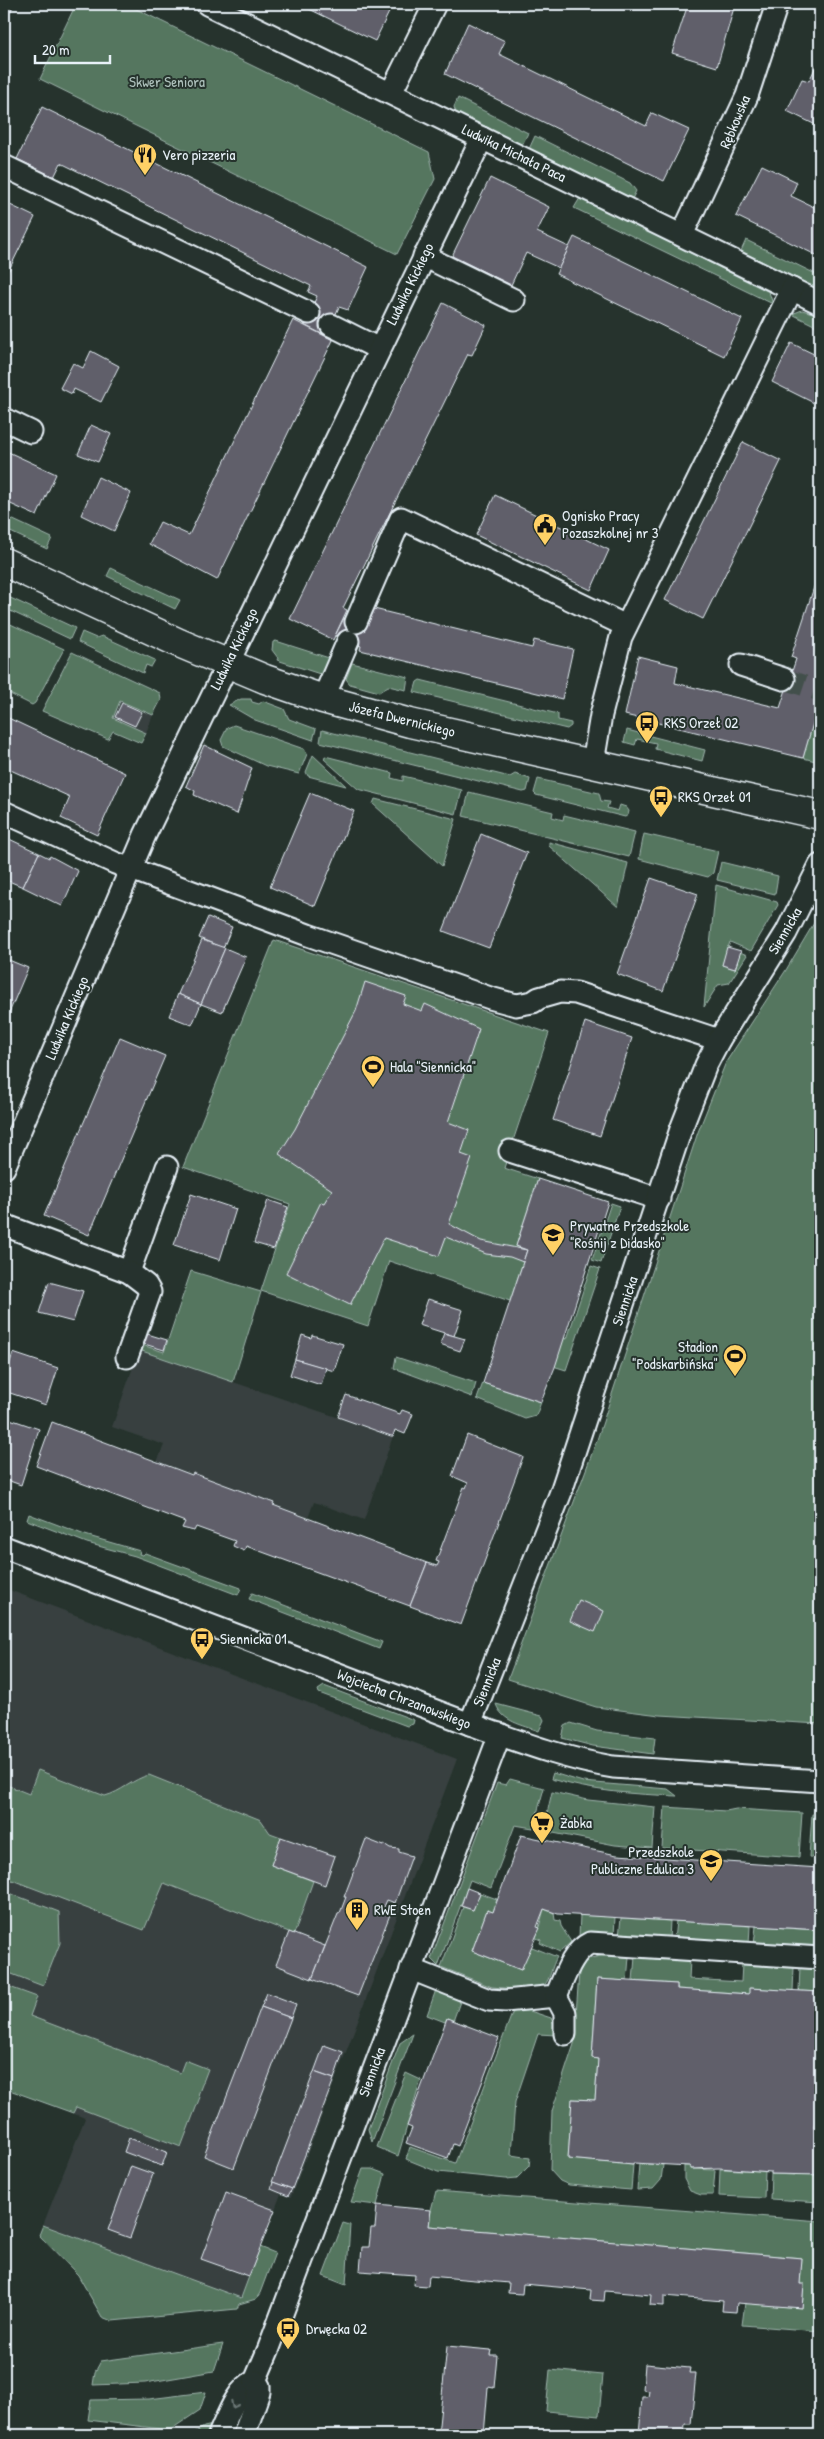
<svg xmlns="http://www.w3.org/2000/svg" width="824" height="2439" font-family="'Patrick Hand',sans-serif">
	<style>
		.built { fill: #37403f }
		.green { fill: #55765f; stroke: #9eb4ac }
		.building { fill: #605e6a; stroke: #e8f1f8 }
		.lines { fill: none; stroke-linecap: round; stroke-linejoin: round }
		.street-tunnel { stroke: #43504b; stroke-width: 21; stroke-dasharray: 21 11; stroke-linecap: butt }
		.street-casing { stroke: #e8f1f8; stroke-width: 25 }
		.secondary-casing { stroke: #e8f1f8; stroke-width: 31 }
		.street { stroke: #26332d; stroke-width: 21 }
		.secondary { stroke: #26332d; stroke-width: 28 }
		.oneway { stroke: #6a7674 }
		.labels { text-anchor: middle; stroke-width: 4; stroke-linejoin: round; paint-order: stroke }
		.park-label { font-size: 15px; fill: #adc0bb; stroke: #26332d }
		.street-label { font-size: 15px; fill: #e8f1f8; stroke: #26332d }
		.poi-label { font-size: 15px; fill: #e8f1f8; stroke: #26332d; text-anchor: start }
	</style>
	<rect width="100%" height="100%" fill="#26332d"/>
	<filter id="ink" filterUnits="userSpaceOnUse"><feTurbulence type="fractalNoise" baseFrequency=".02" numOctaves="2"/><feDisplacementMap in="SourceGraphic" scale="10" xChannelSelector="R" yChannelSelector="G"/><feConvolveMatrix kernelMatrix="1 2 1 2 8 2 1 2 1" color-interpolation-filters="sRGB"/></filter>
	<g filter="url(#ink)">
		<g class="built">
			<polygon points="120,701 153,715 146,733 113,718"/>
			<polygon points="139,1350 393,1436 364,1520 314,1502 308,1518 273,1505 274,1503 157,1462 164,1445 112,1427"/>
			<polygon points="4,1588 457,1759 291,2197 281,2194 241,2298 43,2225 85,2118 4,2088"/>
		</g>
		<g class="green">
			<polygon points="76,4 126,4 429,152 435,179 397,254 40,79"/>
			<polygon points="458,98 528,133 522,145 456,113 454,107"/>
			<polygon points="535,136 630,183 636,191 632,199 529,149"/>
			<polygon points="580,198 769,292 773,304 574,208"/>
			<polygon points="746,240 820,276 820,290 741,251"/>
			<polygon points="802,310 820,315 820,328 792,314"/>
			<polygon points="9,518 52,538 47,549 4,529"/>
			<polygon points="111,568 180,600 175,609 107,576"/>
			<polygon points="4,595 75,628 70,639 4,608"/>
			<polygon points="4,621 64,649 35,703 32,705 4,691"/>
			<polygon points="82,632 96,638 102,636 155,660 151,667 146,665 143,673 78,642"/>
			<polygon points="276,641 329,658 325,672 320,674 277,660 278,658 272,650 273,642"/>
			<polygon points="72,652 160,693 161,700 153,715 120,701 113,718 146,733 141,743 113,731 108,739 42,711"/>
			<polygon points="352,663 408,677 406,690 388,686 379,692 350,684 346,679"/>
			<polygon points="420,680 558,714 558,720 571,723 571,726 567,729 414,692 417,682"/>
			<polygon points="241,699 251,699 252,702 259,704 263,701 284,709 289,719 316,729 313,740 255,720 229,705"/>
			<polygon points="819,702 820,702 820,762 803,758"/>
			<polygon points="234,725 304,749 307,754 299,774 266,766 223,746 221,740 227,728"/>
			<polygon points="322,730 510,777 515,774 530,779 527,791 523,792 320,742"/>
			<polygon points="627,730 705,750 702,761 655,749 656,743 637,739 635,745 624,742"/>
			<polygon points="313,755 346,786 308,776 306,772"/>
			<polygon points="325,756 392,773 391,778 403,781 403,776 462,790 456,814 358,789 324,759"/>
			<polygon points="538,779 599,793 601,801 609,802 607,808 618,811 620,805 626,807 629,811 628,815 625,817 536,795 534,793"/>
			<polygon points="469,792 553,812 552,817 563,820 564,815 635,832 629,857 463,816"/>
			<polygon points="375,799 456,819 442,866 373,804"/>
			<polygon points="644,834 718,851 713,873 708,877 639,859"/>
			<polygon points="549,842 628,863 618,907 549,846"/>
			<polygon points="721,862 778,876 775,894 717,880"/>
			<polygon points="716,885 777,902 778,905 751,951 730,942 722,965 735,969 740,952 747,955 729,983 718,985 704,1007"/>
			<polygon points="820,913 820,1724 660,1715 596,1707 508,1679 597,1440 698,1132 726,1062 786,970"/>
			<polygon points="274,940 549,1033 504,1168 538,1179 516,1246 527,1250 510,1301 389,1261 368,1326 261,1291 290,1204 183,1167"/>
			<polygon points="611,1203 620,1206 601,1263 592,1260"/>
			<polygon points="591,1266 600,1269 566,1370 553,1366 563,1338 567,1339"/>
			<polygon points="191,1271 261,1292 233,1382 139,1350 142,1345 164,1352"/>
			<polygon points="396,1357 476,1383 472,1397 394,1368"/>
			<polygon points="483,1383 541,1402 536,1416 525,1419 477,1399"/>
			<polygon points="29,1514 85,1535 140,1551 139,1554 143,1555 145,1553 241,1588 238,1595 135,1556 87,1543 27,1520"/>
			<polygon points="252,1593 382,1642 379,1649 249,1599"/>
			<polygon points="324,1686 414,1720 413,1724 407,1726 319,1693 318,1690"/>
			<path d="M496,1704L542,1716L544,1720L539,1731C523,1725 502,1722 496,1704Z"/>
			<polygon points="571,1723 597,1731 655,1738 653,1754 593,1746 562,1738 565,1726"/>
			<path d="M38,1770L105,1796C121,1792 133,1779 149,1775L261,1820L270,1833L281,1837L271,1865L313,1881L294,1934L164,1883L144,1930L4,1877V1784L29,1794Z"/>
			<path d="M553,1773L583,1782L668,1789L677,1796C632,1794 594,1792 551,1779Z"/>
			<polygon points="510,1779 544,1788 533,1828 515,1825 491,1888 470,1880 438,1966 431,1959 497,1783 506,1785"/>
			<polygon points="552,1792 588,1800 655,1807 652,1848 615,1845 543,1831"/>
			<polygon points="665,1807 726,1811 736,1809 802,1813 799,1857 662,1848"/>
			<polygon points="812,1814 820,1815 820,1858 809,1857"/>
			<polygon points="4,1891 59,1912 60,1943 43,1986 4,1971"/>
			<path d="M480,1893L497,1899L493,1912L487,1910L472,1951L521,1970L529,1949L532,1947L557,1957C549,1971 552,1982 537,1991L492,1987L441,1967L463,1907L473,1910Z"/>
			<polygon points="544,1909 554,1913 555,1920 560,1921 561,1926 571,1942 560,1952 540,1943 541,1940 536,1938"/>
			<polygon points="580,1915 615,1917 614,1936 579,1937"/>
			<polygon points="621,1918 670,1921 669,1940 619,1937"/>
			<polygon points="676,1921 750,1926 749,1945 674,1940"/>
			<polygon points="756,1926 815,1930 813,1949 754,1945"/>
			<polygon points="604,1955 629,1957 627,1981 597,1979 592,2058 598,2059 595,2100 572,2099 568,2159 633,2165 631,2190 569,2185 560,2181 550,2170 552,2111 574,2044 579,1972 587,1959"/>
			<polygon points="635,1957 690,1960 689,1979 741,1982 742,1964 794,1967 793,1991 750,1988 749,1994 677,1989 677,1984 633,1981"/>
			<polygon points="800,1967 820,1968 820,1992 799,1991"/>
			<polygon points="4,1985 37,1997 30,2016 180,2073 185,2060 208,2069 198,2095 200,2097 181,2147 76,2107 73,2113 4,2088"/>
			<polygon points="437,1987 462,1996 453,2021 447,2018 445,2022 427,2015"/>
			<polygon points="515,2006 551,2018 556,2028 556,2035 538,2034 515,2102 511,2155 530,2158 529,2166 517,2178 506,2179 438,2172 406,2159 410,2147 455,2163"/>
			<polygon points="413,2034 372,2142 368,2129 400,2043"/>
			<polygon points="406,2073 421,2080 398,2156 377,2147"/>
			<polygon points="819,2081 820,2081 820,2127 814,2127 814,2117 817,2117"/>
			<polygon points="639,2164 663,2165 661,2180 653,2189 637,2190"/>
			<polygon points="684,2166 690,2166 690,2169 715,2170 713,2195 701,2195 690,2191 684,2179"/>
			<polygon points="363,2169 372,2169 385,2174 377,2205 351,2202"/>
			<polygon points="720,2169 765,2171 764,2198 719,2196"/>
			<polygon points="795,2173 820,2175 820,2202 770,2199 771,2174 795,2175"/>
			<polygon points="436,2191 820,2221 820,2331 742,2325 745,2303 802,2308 804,2285 800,2284 802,2258 429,2226 431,2210"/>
			<polygon points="343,2223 350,2225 346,2285 323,2276"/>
			<polygon points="43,2225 241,2298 260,2247 275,2253 260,2293 256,2299 239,2304 237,2309 112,2321 102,2317 78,2275 39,2235"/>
			<polygon points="223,2344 214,2371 145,2383 93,2385 95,2372 101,2361"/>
			<polygon points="550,2370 603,2375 599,2416 546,2411"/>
			<polygon points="206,2392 200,2410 170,2430 88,2420 91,2400 149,2399"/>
			<polygon points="213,2425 210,2435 191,2435 204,2427"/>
		</g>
		<g class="building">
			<polygon points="4,4 14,4 4,25"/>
			<polygon points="299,4 393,4 375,41"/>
			<polygon points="688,4 735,4 717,67 672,53"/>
			<polygon points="468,23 505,41 499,54 646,126 652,113 689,130 664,181 445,74"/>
			<polygon points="820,58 820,127 787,111 802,79 809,81"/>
			<polygon points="42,107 368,267 348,310 339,307 326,336 304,325 317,296 308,292 311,286 61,163 54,177 17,159"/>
			<polygon points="762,165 797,182 791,196 820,210 820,257 736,216"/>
			<polygon points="490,178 549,207 537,232 569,247 559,268 526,253 511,285 452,256"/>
			<polygon points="4,202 35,217 4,280"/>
			<polygon points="574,237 742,319 724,356 556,274"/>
			<polygon points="443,303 486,325 472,355 468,354 343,608 347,610 333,640 290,619"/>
			<polygon points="293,320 333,340 217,580 149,544 160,522 189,535"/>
			<polygon points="791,343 820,357 820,406 772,382"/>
			<polygon points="91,351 119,366 101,402 74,389 72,394 60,388 73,363 83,368"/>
			<polygon points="91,425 111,434 98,462 78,454"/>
			<polygon points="743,442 781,461 703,619 665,600"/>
			<polygon points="4,450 56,474 37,516 4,501"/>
			<polygon points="98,477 131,493 114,531 81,515"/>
			<polygon points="495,495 609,550 591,590 476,535"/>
			<polygon points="820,569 820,699 803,758 625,715 638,656 678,666 675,683 780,708 796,659 791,657"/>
			<polygon points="370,608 532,648 534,640 573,649 562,699 360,650 361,646 335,636 344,618 366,625"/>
			<polygon points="122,703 142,712 135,726 115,717"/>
			<polygon points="4,716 125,773 97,835 61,818 70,797 4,767"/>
			<polygon points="204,745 252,768 237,814 194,795 195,791 186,786"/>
			<polygon points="310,793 354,811 315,906 270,887"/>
			<polygon points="481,834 527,853 489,948 443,931"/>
			<polygon points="5,837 39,853 23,887 4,879"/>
			<polygon points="39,853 49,858 50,856 78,871 62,906 23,887"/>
			<polygon points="651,878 698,894 663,991 617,974"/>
			<polygon points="208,917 232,927 223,948 199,938"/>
			<polygon points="202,940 225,948 201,1004 178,994"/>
			<polygon points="727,947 741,951 735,969 722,965"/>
			<polygon points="225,948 246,957 222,1012 201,1004"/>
			<polygon points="4,958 28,968 4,1025"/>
			<polygon points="365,982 406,996 403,1004 422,1011 425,1004 479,1029 448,1122 469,1130 461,1154 472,1158 449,1224 481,1241 527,1250 523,1262 510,1257 486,1254 446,1237 439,1256 384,1238 350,1305 286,1273 321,1202 324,1203 332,1190 279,1154 295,1129 356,1011"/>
			<polygon points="178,994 201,1004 192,1025 169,1016"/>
			<polygon points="585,1022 632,1038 600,1136 553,1120"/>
			<polygon points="120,1037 165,1056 89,1235 44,1216"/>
			<polygon points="538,1179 608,1202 555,1367 541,1402 483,1383 527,1250 516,1246"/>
			<polygon points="191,1194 236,1209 220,1260 174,1245"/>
			<polygon points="268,1200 288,1207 274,1249 254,1243"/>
			<polygon points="49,1282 83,1291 73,1322 39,1313"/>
			<polygon points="428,1299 463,1310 454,1336 419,1325"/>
			<polygon points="144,1333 167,1340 164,1350 141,1343"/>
			<polygon points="444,1333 465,1339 460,1351 440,1344"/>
			<polygon points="302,1335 311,1338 312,1335 343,1344 334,1371 295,1359"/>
			<polygon points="13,1353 58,1368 46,1405 4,1391 4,1381"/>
			<polygon points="295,1359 326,1368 321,1385 290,1375"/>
			<polygon points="346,1395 400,1414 402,1410 413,1414 405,1434 395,1430 393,1436 391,1436 338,1417"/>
			<polygon points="4,1417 39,1429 21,1485 4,1479"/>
			<polygon points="52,1422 192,1475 193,1473 274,1503 273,1505 427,1563 410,1606 246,1546 244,1551 233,1546 235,1541 196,1527 194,1531 182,1528 185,1522 36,1466"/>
			<polygon points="467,1435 523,1457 461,1625 410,1606 427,1563 437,1566 439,1562 436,1561 464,1487 466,1488 468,1483 452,1476"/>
			<polygon points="579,1600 604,1611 595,1632 570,1621"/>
			<polygon points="521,1835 617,1855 820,1868 820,1930 558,1914 544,1909 537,1927 540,1928 521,1970 472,1951 487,1910 493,1912"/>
			<polygon points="281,1837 335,1856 325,1885 271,1865"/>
			<polygon points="366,1839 384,1846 384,1844 390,1848 399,1849 399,1852 412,1856 395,1903 387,1900 383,1909 391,1912 358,1996 312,1979 338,1914 340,1913 346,1897 344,1897"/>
			<polygon points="467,1888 480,1893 473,1910 461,1906"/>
			<polygon points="289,1932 325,1946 312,1979 276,1965"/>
			<polygon points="597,1979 677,1984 677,1989 749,1994 749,1988 820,1992 820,2081 814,2127 820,2127 820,2175 771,2174 771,2172 719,2168 690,2169 690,2166 633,2163 633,2165 568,2159 572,2099 595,2100 598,2059 592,2058"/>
			<polygon points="267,1993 296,2004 291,2018 261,2007"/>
			<polygon points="261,2007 291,2018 234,2168 204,2156"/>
			<polygon points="447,2018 499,2038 458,2146 453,2144 448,2158 406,2143 412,2128 407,2126"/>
			<polygon points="324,2045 343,2052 334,2079 314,2072"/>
			<polygon points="314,2072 334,2079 292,2189 272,2182"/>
			<polygon points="129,2138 167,2152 162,2166 124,2152"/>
			<polygon points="131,2166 153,2174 130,2238 108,2230"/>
			<polygon points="273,2182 292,2189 288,2196 271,2189"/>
			<polygon points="226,2192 275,2210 249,2276 201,2259"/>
			<polygon points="377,2205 431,2210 429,2226 802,2258 800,2284 804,2284 802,2308 737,2303 736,2312 722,2311 723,2301 664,2296 664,2306 650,2305 651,2295 605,2291 604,2301 590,2300 591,2290 523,2284 522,2294 508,2293 509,2283 429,2276 428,2286 414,2285 415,2275 360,2271 362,2247 369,2247 371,2228 375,2228"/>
			<polygon points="447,2346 491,2350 490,2355 497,2355 494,2388 488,2387 484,2435 438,2435"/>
			<polygon points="645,2364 690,2368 689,2373 696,2373 691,2424 685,2424 684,2435 639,2435 642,2397 648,2397 649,2391 643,2390"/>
		</g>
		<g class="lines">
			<polyline class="street-tunnel" points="784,679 820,691"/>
			<g class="street-casing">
				<g id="street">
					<polyline points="207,4 820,303"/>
					<polyline points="391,93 435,4"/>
					<polyline points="4,166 309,313"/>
					<polyline points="682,235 747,96 777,4"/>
					<polyline points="424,256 514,300"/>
					<polyline points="331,325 379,349"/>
					<polyline points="4,419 31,432"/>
					<polyline points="356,622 401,518 626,626"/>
					<polyline points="741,665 784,679"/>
					<polyline points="323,699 348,641"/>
					<polyline points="593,763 601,715 621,637 792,289"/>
					<polyline points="4,812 115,863 308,935 490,998 516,1005 533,1002 539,998 560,992 576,993 719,1040"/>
					<polyline points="510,1151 659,1199"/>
					<polyline points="4,1168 145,835 482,138"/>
					<polyline points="4,1225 129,1272 167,1167"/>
					<polyline points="127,1357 150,1292 146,1285 129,1272"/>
					<path d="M4,1547L470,1724C518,1741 564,1759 613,1767L820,1781"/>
					<polyline points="470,1724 561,1492 681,1129 706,1065 719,1040 786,933 820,865"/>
					<path d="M411,1969L489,2000L505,2001L556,1996C564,1979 571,1952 590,1943L820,1958"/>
					<polyline points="556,1996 565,2013 565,2034"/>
					<path d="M219,2435C227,2418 236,2389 255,2381L269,2348L500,1734"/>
					<polyline points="244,2435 259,2392 259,2386 255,2381"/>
				</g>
			</g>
			<g class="secondary-casing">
				<polyline id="secondary" points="4,562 179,643 265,679 323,699 410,723 820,815"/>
			</g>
			<use href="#street" class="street"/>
			<use href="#secondary" class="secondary"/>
		</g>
		<defs><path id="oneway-chevron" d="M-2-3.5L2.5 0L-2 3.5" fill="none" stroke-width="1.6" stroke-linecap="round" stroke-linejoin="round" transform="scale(1.25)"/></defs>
		<use class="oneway" href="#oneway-chevron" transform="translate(234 2405) rotate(118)"/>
	</g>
	<defs>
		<g id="restaurant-pin" transform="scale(1.25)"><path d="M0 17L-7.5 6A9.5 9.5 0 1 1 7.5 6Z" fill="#ffd166" stroke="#26332d"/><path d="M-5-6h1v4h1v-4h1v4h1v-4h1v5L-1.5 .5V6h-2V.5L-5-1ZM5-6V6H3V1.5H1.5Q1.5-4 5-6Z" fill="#111"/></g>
		<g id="civic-pin" transform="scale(1.25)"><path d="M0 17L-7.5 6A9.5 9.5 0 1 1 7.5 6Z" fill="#ffd166" stroke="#26332d"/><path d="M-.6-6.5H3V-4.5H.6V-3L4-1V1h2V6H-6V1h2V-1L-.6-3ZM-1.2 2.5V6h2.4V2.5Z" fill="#111"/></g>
		<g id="bus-pin" transform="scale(1.25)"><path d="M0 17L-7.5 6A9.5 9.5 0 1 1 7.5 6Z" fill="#ffd166" stroke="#26332d"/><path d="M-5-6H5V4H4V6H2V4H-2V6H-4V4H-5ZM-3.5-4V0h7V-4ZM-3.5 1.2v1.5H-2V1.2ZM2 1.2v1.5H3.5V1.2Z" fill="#111"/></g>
		<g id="stadium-pin" transform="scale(1.25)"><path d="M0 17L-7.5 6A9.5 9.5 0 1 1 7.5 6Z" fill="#ffd166" stroke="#26332d"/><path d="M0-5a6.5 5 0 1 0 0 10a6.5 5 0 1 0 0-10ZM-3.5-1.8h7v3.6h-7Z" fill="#111"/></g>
		<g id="school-pin" transform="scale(1.25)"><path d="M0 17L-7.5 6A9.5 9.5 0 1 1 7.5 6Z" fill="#ffd166" stroke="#26332d"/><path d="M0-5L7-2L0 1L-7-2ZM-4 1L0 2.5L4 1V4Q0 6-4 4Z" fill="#111"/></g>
		<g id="supermarket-pin" transform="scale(1.25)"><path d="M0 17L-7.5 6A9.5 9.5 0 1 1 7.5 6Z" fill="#ffd166" stroke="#26332d"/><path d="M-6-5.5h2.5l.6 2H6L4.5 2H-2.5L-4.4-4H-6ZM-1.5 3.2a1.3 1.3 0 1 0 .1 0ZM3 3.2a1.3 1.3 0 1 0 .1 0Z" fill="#111"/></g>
		<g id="building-pin" transform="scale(1.25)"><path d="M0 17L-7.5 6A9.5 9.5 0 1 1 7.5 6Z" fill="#ffd166" stroke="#26332d"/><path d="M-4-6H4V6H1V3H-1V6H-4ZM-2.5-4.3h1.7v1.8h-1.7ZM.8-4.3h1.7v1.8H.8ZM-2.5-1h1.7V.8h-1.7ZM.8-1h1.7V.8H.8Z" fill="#111"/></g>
	</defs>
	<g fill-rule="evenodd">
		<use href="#restaurant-pin" x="145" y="155"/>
		<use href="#civic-pin" x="545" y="525"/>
		<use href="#bus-pin" x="647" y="723"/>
		<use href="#bus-pin" x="661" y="797"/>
		<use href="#stadium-pin" x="373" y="1067"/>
		<use href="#school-pin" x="553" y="1235"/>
		<use href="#stadium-pin" x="735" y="1356"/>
		<use href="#bus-pin" x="202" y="1639"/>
		<use href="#supermarket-pin" x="542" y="1823"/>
		<use href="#school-pin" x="711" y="1861"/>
		<use href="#building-pin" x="357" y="1910"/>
		<use href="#bus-pin" x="288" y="2329"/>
	</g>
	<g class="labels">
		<g class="park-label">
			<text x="167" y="87">Skwer Seniora</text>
		</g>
		<g class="street-label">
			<text transform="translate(735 122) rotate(-67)" y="5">Rębkowska</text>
			<text transform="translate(514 153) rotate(26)" y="5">Ludwika Michała Paca</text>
			<text transform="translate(410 284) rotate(-64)" y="5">Ludwika Kickiego</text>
			<text transform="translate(234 649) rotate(-64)" y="5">Ludwika Kickiego</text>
			<text transform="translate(402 719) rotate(14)" y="5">Józefa Dwernickiego</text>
			<text transform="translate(785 931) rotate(-60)" y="5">Siennicka</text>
			<text transform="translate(67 1018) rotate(-67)" y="5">Ludwika Kickiego</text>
			<text transform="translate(625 1301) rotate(-71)" y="5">Siennicka</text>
			<text transform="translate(487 1682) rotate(-68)" y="5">Siennicka</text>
			<text transform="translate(404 1699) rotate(21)" y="5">Wojciecha Chrzanowskiego</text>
			<text transform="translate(372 2072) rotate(-70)" y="5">Siennicka</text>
		</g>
		<g class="poi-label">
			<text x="162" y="160">Vero pizzeria</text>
			<text x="562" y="521">Ognisko Pracy<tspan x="562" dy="17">Pozaszkolnej nr 3</tspan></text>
			<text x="664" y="728">RKS Orzeł 02</text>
			<text x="678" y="802">RKS Orzeł 01</text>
			<text x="390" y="1072">Hala "Siennicka"</text>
			<text x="570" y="1231">Prywatne Przedszkole<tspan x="570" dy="17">"Rośnij z Didasko"</tspan></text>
			<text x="718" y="1352" text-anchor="end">Stadion<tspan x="718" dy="17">"Podskarbińska"</tspan></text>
			<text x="220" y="1644">Siennicka 01</text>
			<text x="560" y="1828">Żabka</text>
			<text x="694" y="1857" text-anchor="end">Przedszkole<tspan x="694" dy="17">Publiczne Edulica 3</tspan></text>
			<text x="374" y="1915">RWE Stoen</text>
			<text x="306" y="2334">Drwęcka 02</text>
		</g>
	</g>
	<rect width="824" height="2439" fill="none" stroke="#26332d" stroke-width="20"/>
	<rect x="10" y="10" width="804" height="2419" fill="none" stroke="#e8f1f8" stroke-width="2" filter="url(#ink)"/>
	<path d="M35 55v8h75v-8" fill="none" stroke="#e8f1f8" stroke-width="2.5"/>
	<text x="42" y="55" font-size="15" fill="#e8f1f8" stroke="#26332d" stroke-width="4" paint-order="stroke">20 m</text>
</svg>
